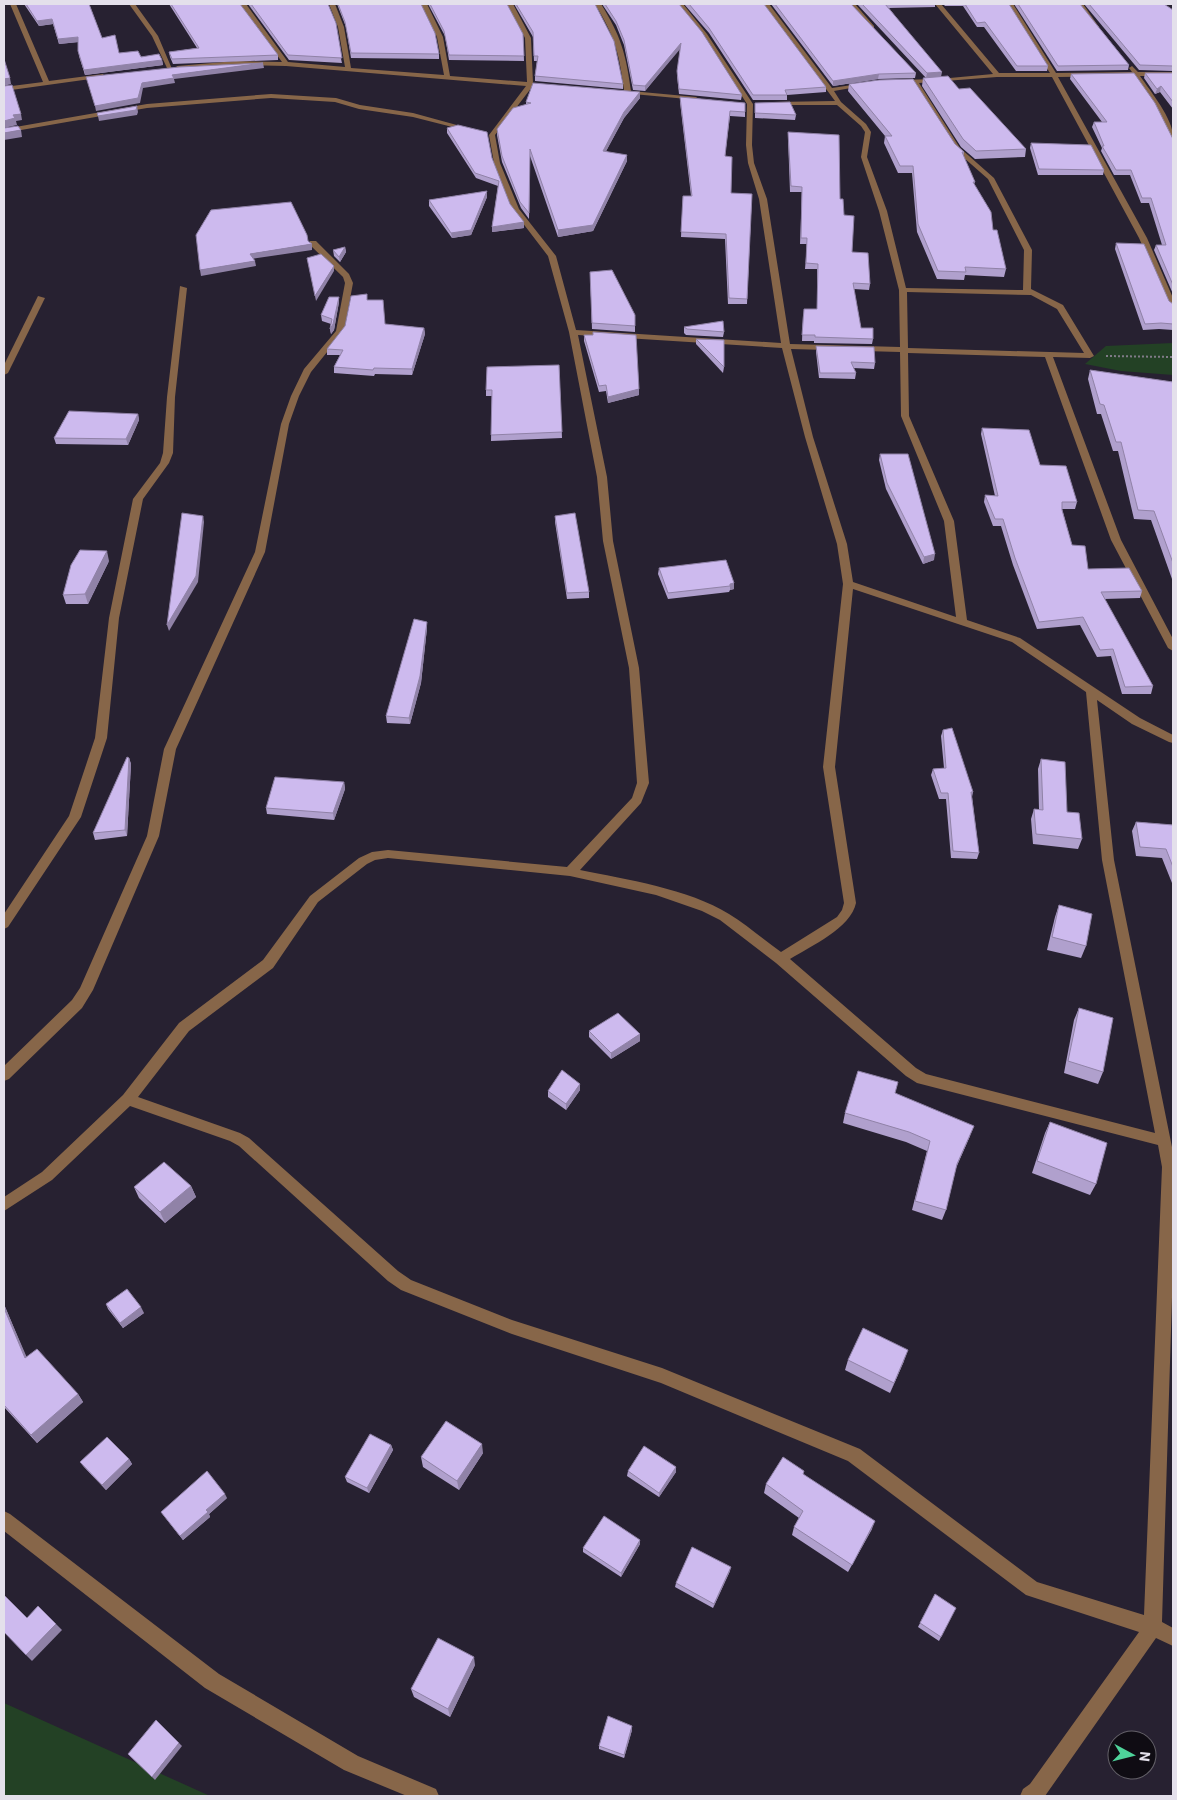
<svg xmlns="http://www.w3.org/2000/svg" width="1177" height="1800" font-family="Roboto,sans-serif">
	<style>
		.green { fill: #234125 }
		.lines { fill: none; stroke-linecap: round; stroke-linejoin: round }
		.path { stroke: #807b88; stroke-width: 2; stroke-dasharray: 2 2; stroke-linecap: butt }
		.minor { fill: #876649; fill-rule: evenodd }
		.wall { fill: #b0a0cd }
		.shaded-wall { fill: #9082a7 }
		.building { fill: #cdbaee; stroke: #9082a7 }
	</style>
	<rect width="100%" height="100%" fill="#272131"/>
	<g class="green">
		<polygon points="1173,343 1173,375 1121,371 1085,364 1106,346"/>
		<polygon points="4,1703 210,1796 4,1796"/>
	</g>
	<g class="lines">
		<polyline class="path" points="1106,356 1173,357"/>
		<g class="minor">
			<polygon points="10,4 16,4 49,81 103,74 105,77 4,91 4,87 43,82"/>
			<polygon points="129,4 135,4 158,36 172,69 167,68 152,36"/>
			<path d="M240,4H246L288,62L345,67L338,27L329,4H335L344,27L351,68L444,75L437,37L421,4H427L443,37L450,76L527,82L525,38L507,4H513L531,38L533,83L539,85L532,87L495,135L500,163L519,209L556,256L576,330L781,343L759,199L748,163L746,145L747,104L703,36L677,4H683L707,34L753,104L752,145L754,163L767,199L790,344L900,347L899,290L879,211L861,157L865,132L861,126L837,105H773L772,104L775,102L835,101L763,4H769L832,88L865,83L868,85L834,91L841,102L866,124L871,132L867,157L887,211L906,288L1023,290L1024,250L988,179L955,150L912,83L897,84L894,82L897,80L939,79L993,74L935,4H941L999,73H1050L1019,26L1007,4H1013L1056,73L1132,72L1129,68L1132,66L1138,72H1173V76H1140C1151,92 1174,120 1173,138L1170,136L1155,107L1134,76L1058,77L1147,238L1173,298V308L1169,306L1139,238L1052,77H997L919,83L960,148L994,178L1032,250L1031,289L1063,305L1094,356L1090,358L1053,357L1121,540L1173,639V651L1168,648L1111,540L1045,357L908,353L909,416L954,521L967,620L1020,638L1140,718L1173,735V743L1169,742L1132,724L1097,700L1114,860L1173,1152V1265L1162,1622L1173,1628V1646L1156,1638L1045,1796H1020L1023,1789L1030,1784L1139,1632L1026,1595L848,1461L661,1383L512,1334L401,1290L388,1281L239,1146L230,1141L130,1106L52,1180L4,1211V1197L42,1172L123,1095L179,1023L263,960L310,896L359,858L372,852L388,850L567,867L632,798L637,783L629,668L603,541L597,477L569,332L548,256L512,209L494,163L489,135L526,86L286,66L236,65L175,69L177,66L236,61L282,62ZM907,292L1031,295L1057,309L1084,353L908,348ZM578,335L782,348L805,437L837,544L843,584L823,767L844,903L842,910L837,917L781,952C764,940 747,925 729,914C689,889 625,879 580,870L641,803L649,783L639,668L613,541L607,477ZM791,349L900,352L901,416L944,521L956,617L853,582L847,544L813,437ZM853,589L1012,642L1086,692L1102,860L1155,1133L926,1074L916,1068L790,959C811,946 851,928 856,903L835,767ZM388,858L570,876L656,895L702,911L720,920L776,963L906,1076L917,1083L1158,1145L1162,1167L1144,1615L1037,1582L860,1449L662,1368L512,1320L411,1280L398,1271L249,1138L240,1133L138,1097L189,1031L273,968L318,902L367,864L375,860Z"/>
			<path d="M595,4H601C621,36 626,54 631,91L696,97L699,99L698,100L622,93V91L624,90C619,52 615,37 595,4Z"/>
			<polygon points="849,4 855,4 874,26 874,28 870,28"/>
			<polygon points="1077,4 1083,4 1099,27 1095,27"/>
			<polygon points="271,94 336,98 360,105 413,113 475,130 472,132 413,117 359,109 335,102 271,98 147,108 4,133 4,129 147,104"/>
			<polygon points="310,241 316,241 349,274 353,283 344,331 311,372 299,396 289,424 265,552 176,749 159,836 93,990 82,1008 9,1079 4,1081 4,1066 72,1000 80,988 147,836 164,749 255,552 281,424 291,396 304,369 336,331 345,283 343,277 310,245"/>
			<polygon points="180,286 187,288 175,397 173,453 169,463 143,499 119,618 107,738 81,817 8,927 4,929 4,914 69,816 95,738 109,618 133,499 160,463 163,453 167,397"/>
			<polygon points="38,296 45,298 8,373 4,375 4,365"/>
			<polygon points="4,1511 10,1514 219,1674 358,1756 436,1789 439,1796 407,1796 344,1770 205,1688 4,1531"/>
		</g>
	</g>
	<g class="wall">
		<polygon points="24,4 89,4 102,38 119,53 162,60 163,65 85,75 79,56 78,42 59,44 53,24 39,26"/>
		<polygon points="169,4 240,4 278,55 278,60 173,64 170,57 169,52 197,48"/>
		<polygon points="248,4 328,4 342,63 289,60"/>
		<polygon points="337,4 421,4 439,54 439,59 351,58 346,27"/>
		<polygon points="428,4 507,4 523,34 524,61 449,60 445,36"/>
		<polygon points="514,4 595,4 623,84 623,89 535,81 535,76 537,61 534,61 533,37"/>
		<polygon points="602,4 679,4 742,95 741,100 679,94 677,76 680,48 645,91 633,90 624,45 616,25"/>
		<polygon points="684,4 764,4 826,87 826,92 787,95 787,100 753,100 709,33"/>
		<polygon points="771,4 851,4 916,73 915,78 878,79 833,86"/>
		<polygon points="857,4 935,4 935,7 889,8 941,77 959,89 1026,149 1025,157 975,159 961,147 922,86 923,78 926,78"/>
		<polygon points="943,4 1009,4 1048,66 1047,71 1016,71 984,27 977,27 963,6 945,6"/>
		<polygon points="1014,4 1080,4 1129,65 1128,70 1057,71"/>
		<polygon points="1084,4 1164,4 1173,10 1173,71 1139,70"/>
		<polygon points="1145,73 1173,73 1173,109 1160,92 1155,94 1144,78"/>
		<polygon points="1071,74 1173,139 1173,294 1154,250 1156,245 1162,245 1149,203 1141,203 1130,175 1114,175 1101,151 1102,148 1092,127 1094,122 1102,122 1070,79"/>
		<polygon points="849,84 955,144 964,152 963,156 975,182 974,184 993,230 1006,269 1004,277 965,275 964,280 937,279 917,232 912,173 898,173 884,143 885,136 848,91"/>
		<polygon points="680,97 745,103 745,117 730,116 725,156 731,193 752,194 747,304 728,304 725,239 681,237 683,196 691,196 680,102"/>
		<polygon points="640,98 624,118 606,151 627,161 593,231 558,237 530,156 529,219 521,208 502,162 497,135 497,129 526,104 526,102"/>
		<polygon points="755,103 796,115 795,120 755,118"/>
		<polygon points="447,128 492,158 510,204 524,228 492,232 492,227 498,186 476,178 447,133"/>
		<polygon points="788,132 840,199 844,215 852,252 870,284 869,290 854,289 861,328 873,339 872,344 814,343 814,341 802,341 803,315 817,309 817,269 805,269 807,244 800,244 802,192 790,192 788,138"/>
		<polygon points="1031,143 1104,170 1103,175 1038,175 1030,148"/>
		<polygon points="487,191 487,197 471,235 452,238 429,206 429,200"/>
		<polygon points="1116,243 1169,301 1173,304 1173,330 1159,329 1143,330 1115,249"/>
		<polygon points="345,247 346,252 340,262 334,256 333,250"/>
		<polygon points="590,272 635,326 635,332 592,329"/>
		<polygon points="339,297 339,302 334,330 331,334 330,329 331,324 322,321 321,315"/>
		<polygon points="367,300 385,324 424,328 425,334 412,375 375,374 374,376 334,373 334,367 340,355 327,355 327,349"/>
		<polygon points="684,327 724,332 723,337 686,335 684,333"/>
		<polygon points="584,335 593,335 639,395 608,403 606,391 599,392 584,341"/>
		<polygon points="696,339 724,367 723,373 696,344"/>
		<polygon points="816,346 875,363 874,369 853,368 856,373 855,379 819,378 816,352"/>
		<polygon points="559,365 562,438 491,441 492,396 486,396 486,390"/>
		<polygon points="1090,370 1173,382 1173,579 1172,579 1151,520 1134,519 1118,451 1113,451 1101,414 1097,414 1088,379"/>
		<polygon points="138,414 139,420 128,445 56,444 54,438"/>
		<polygon points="982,428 1040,465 1077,502 1075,509 1062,509 1072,545 1088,569 1142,591 1140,598 1104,599 1153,686 1151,694 1122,694 1111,656 1097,657 1080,625 1037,629 1013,565 1001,526 993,526 984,502 985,495 995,496 981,434"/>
		<polygon points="880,454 934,560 923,564 886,489 879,460"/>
		<polygon points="555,516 589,592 589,598 567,599 555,522"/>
		<polygon points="109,561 88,604 66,604 63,595"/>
		<polygon points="659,568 734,583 734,589 730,590 729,592 668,599 658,574"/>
		<polygon points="427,628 421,683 410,724 387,723 386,716"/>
		<polygon points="943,730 973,792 972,797 979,853 977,859 951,858 946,799 939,799 931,775 933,769 944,768 941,736"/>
		<polygon points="129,758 131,764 127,836 95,840 93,833"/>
		<polygon points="1041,759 1067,812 1082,839 1078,849 1033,844 1031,819 1034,809 1039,809 1038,769"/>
		<polygon points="344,782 345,789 334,820 267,814 266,808"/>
		<polygon points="1136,822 1173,825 1173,883 1172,883 1162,858 1136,856 1132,831"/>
		<polygon points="1059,905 1086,946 1081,958 1047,950 1055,917"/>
		<polygon points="1079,1008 1103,1072 1098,1084 1064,1073 1074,1020"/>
		<polygon points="589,1031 640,1041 611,1059 589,1037"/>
		<polygon points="580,1090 566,1110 548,1097 548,1091"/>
		<polygon points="895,1093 970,1136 956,1168 946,1210 942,1220 912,1210 927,1151 906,1142 843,1123 845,1113"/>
		<polygon points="1050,1122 1096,1184 1090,1195 1032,1173 1045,1133"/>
		<polygon points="191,1186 196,1197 165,1223 139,1198 134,1187"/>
		<polygon points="4,1304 26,1357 78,1394 83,1402 37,1443 4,1407"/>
		<polygon points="106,1304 144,1313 123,1328 108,1309"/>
		<polygon points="848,1360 904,1361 890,1393 845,1370"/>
		<polygon points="391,1445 393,1450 369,1493 347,1482 345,1477"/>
		<polygon points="483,1453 459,1490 423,1467 421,1457"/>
		<polygon points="129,1459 132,1464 106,1490 84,1467 80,1462"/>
		<polygon points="676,1467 676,1472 659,1497 627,1476 628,1471"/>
		<polygon points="804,1471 803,1474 872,1529 848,1572 792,1535 794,1527 799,1518 764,1493 766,1484"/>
		<polygon points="227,1498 209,1514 210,1517 183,1540 161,1512"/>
		<polygon points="640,1544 621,1577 583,1552 583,1548"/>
		<polygon points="730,1571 713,1608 675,1587 676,1583"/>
		<polygon points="935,1594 941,1637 939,1641 918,1627"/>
		<polygon points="475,1665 450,1717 414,1697 411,1689"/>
		<polygon points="632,1730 624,1758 599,1749 599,1746"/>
	</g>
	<g class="shaded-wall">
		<polygon points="52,19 53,24 39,26 37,21"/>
		<polygon points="78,37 79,42 59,44 58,39"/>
		<polygon points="681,43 681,48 645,91 645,86"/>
		<polygon points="162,60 163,65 85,75 84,70"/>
		<polygon points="263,63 264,68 174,79 175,83 143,88 140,103 96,111 95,106 142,83 172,75"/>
		<polygon points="942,72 941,77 926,78 927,73"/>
		<polygon points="879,74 878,79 833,86 833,81"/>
		<polygon points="10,78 11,84 4,86 4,79"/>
		<polygon points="1161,86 1160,92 1155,94 1157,89"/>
		<polygon points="640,92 640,98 624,118 603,157 603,151 624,112"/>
		<polygon points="137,106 138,112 137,115 99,121 98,116"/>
		<polygon points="21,114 22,120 16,121 17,125 4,128 4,121 13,115"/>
		<polygon points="21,130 22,137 4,140 4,133"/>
		<polygon points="627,155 627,161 593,231 558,237 558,230"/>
		<polygon points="487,191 487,197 471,235 452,238 451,233"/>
		<polygon points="524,222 524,228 492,232 492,227"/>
		<polygon points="312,244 312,250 251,259 250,254"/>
		<polygon points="345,247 346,252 340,262 339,257"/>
		<polygon points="255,261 256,266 201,276 200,270"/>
		<polygon points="334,266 334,271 316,301 315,296"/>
		<polygon points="339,297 339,302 334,330 331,334 330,329"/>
		<polygon points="424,328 425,334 412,375 412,369"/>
		<polygon points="639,389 639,395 608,403 608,397"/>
		<polygon points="138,414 139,420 128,445 126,439"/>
		<polygon points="203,516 204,522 198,582 169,631 167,625"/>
		<polygon points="107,551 109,561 88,604 85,594"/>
		<polygon points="935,554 934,560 923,564 924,557"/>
		<polygon points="734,583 734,589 730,590 730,584"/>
		<polygon points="427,622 427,628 421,683 410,724 409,718"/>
		<polygon points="129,758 131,764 127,836 125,830"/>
		<polygon points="344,782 345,789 334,820 333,813"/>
		<polygon points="640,1034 640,1041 611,1059 611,1053"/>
		<polygon points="580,1084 580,1090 566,1110 566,1104"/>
		<polygon points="974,1126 970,1136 953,1174 957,1164"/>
		<polygon points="191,1186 196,1197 165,1223 160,1212"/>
		<polygon points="4,1304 5,1307 31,1367 25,1358 4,1308"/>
		<polygon points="141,1307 144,1313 123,1328 120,1323"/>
		<polygon points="908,1350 904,1361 890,1393 894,1383"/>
		<polygon points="78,1394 83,1402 37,1443 31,1435"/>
		<polygon points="482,1444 483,1453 459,1490 457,1481"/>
		<polygon points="391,1445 393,1450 369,1493 367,1488"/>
		<polygon points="129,1459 132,1464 106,1490 102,1485"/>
		<polygon points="676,1467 676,1472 659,1497 659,1493"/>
		<polygon points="225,1494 227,1498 209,1514 210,1517 183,1540 180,1536 206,1510"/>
		<polygon points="875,1521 872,1529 848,1572 852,1565"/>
		<polygon points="640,1540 640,1544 621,1577 621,1573"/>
		<polygon points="731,1567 730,1571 713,1608 714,1604"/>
		<polygon points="56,1624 62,1630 32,1661 26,1655"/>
		<polygon points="474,1657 475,1665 450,1717 448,1709"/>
		<polygon points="632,1726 632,1730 624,1758 624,1755"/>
		<polygon points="179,1743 182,1746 155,1780 152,1777"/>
	</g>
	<g class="building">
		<polygon points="26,4 89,4 102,38 115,35 119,53 138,51 141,57 159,54 162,60 84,70 78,51 78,37 58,39 52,19 37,21"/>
		<polygon points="171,4 240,4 278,55 172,59 169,52 199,48"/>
		<polygon points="251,4 328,4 336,23 342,58 288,55"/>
		<polygon points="338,4 421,4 435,33 439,54 351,53 345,22"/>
		<polygon points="430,4 507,4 523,34 524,56 449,55 444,31"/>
		<polygon points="516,4 595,4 614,41 623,84 535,76 538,56 534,56 533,32"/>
		<polygon points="605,4 679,4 702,32 742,95 679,89 677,71 681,43 645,86 633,85 624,40 616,21"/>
		<polygon points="689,4 764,4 826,87 785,90 787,95 753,95 709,28"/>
		<polygon points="775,4 851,4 916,73 879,74 833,81"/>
		<polygon points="862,4 888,4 885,4 942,72 927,73"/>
		<polygon points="965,4 1009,4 1048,66 1017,66 985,22 977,23"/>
		<polygon points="1018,4 1080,4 1129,65 1058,66"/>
		<polygon points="1089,4 1164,4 1173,10 1173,66 1140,65"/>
		<polygon points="4,59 10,78 4,79"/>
		<polygon points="263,63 172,75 174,78 142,83 138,98 95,106 86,77 179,67"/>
		<polygon points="1134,73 1155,103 1173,139 1173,285 1156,245 1166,245 1151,198 1142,198 1131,170 1116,170 1102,146 1104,146 1094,122 1107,122 1071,74"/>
		<polygon points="1145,73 1173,73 1173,102 1161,86 1157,89"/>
		<polygon points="948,76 959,89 970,88 1026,149 976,151 963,139 923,78"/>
		<polygon points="913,79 955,144 964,152 962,152 975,182 973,182 991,212 993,230 997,230 1006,269 965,267 966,272 938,271 918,224 913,166 900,166 885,136 892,136 849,84 879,80"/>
		<polygon points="533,83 640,92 624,112 603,151 627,155 593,225 558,230 530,149 529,213 520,202 502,156 497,129 513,108 531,103 526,102"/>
		<polygon points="12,85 21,114 13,115 15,118 4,121 4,86"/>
		<polygon points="680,97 745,103 745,112 730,111 725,156 732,157 731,193 752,194 747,299 729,298 726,234 681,232 683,196 692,196"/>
		<polygon points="790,102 796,115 755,113 755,103"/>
		<polygon points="137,106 136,110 98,116 97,113"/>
		<polygon points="458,125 487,132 492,158 510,204 524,222 492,227 499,181 475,173 447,128"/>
		<polygon points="18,126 21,130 4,133 4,128"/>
		<polygon points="788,132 839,135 840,199 843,199 844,215 854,216 852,252 868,253 870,284 853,283 861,328 873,328 873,339 815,337 815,335 802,335 804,309 817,309 818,264 806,263 807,238 801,238 802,187 791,186"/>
		<polygon points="1031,143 1091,145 1104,170 1039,169"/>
		<polygon points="487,191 471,230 451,233 429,200"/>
		<polygon points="291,202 307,235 308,241 312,244 250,254 255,261 200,270 196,235 211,210"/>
		<polygon points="1116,243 1144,244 1169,301 1173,304 1173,324 1161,323 1145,324"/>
		<polygon points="345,247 339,257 333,250"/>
		<polygon points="321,254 334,266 315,296 307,258"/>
		<polygon points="612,270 635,315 635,326 592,323 590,272"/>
		<polygon points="367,294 367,300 383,300 385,324 424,328 412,369 374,368 373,370 334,367 343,350 327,349 345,326 351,296"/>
		<polygon points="329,297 339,297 333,324 330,329 332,319 321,315"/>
		<polygon points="723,321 724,332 687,329 684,327"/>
		<polygon points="593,332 636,335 639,389 608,397 606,385 599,386 584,335 593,335"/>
		<polygon points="696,339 724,340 724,367"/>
		<polygon points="816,346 874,347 875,363 851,362 856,373 820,373"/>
		<polygon points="559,365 562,432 491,435 492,390 486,390 487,367"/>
		<polygon points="1090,370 1173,382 1173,563 1154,511 1138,510 1121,442 1116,442 1104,405 1100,404"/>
		<polygon points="69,411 138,414 126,439 54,438"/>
		<polygon points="982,428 1029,430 1040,465 1066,466 1077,502 1062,502 1062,510 1072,545 1085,546 1088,569 1129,568 1142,591 1101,592 1153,686 1125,687 1113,649 1100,650 1083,617 1039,622 1015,558 1003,519 995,519 985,495 998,496"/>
		<polygon points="880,454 908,454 935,554 924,557 887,483"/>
		<polygon points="182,513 203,516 196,576 167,625"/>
		<polygon points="575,513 589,592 567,593 555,516"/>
		<polygon points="80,550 107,551 85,594 63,595 71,565"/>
		<polygon points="726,560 734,583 730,584 730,586 668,593 659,568"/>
		<polygon points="414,619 427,622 420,676 409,718 386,716"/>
		<polygon points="952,728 973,792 971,792 979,853 953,851 948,793 941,793 933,769 946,768 943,730"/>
		<polygon points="127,757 129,758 125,830 93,833"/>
		<polygon points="1041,759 1065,762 1067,812 1079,813 1082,839 1036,834 1034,809 1043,810"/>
		<polygon points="275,777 344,782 333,813 266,808"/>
		<polygon points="1136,822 1173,825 1173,867 1166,849 1140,847"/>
		<polygon points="1059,905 1092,914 1086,946 1052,937"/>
		<polygon points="1079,1008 1113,1018 1103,1072 1068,1061"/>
		<polygon points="618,1013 640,1034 611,1053 589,1031"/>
		<polygon points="562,1070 580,1084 566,1104 548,1091"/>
		<polygon points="858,1071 898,1082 895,1093 974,1126 957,1164 946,1210 915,1201 930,1141 909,1132 845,1113"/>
		<polygon points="1050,1122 1107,1143 1096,1184 1037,1161"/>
		<polygon points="164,1162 191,1186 160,1212 134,1187"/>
		<polygon points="127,1289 141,1307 120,1323 106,1304"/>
		<polygon points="4,1308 25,1358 37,1349 78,1394 31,1435 4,1405"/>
		<polygon points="863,1328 908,1350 894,1383 848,1360"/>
		<polygon points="446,1421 482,1444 457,1481 421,1457"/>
		<polygon points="370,1434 391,1445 367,1488 345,1477"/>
		<polygon points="107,1437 129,1459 102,1485 80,1462"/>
		<polygon points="644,1446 676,1467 659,1493 628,1471"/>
		<polygon points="783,1457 804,1471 803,1474 875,1521 852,1565 794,1527 803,1511 766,1484"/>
		<polygon points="207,1471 225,1494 206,1510 208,1512 180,1536 161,1512"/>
		<polygon points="604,1516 640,1540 621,1573 583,1548"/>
		<polygon points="692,1547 731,1567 714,1604 676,1583"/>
		<polygon points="935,1594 956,1608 941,1637 920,1623"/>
		<polygon points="4,1595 27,1618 38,1606 56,1624 26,1655 4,1632"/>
		<polygon points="438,1638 474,1657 448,1709 411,1689"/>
		<polygon points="608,1716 632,1726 624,1755 599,1746"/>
		<polygon points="156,1720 179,1743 152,1777 128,1754"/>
	</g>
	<rect width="1177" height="1800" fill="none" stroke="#e4e0eb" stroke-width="10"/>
	<g transform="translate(1132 1755) rotate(97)"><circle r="24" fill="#0f0c13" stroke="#646169"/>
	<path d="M0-4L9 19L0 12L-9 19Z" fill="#4ed39a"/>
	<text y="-8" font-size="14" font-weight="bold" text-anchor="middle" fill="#e4e0eb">N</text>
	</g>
</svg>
